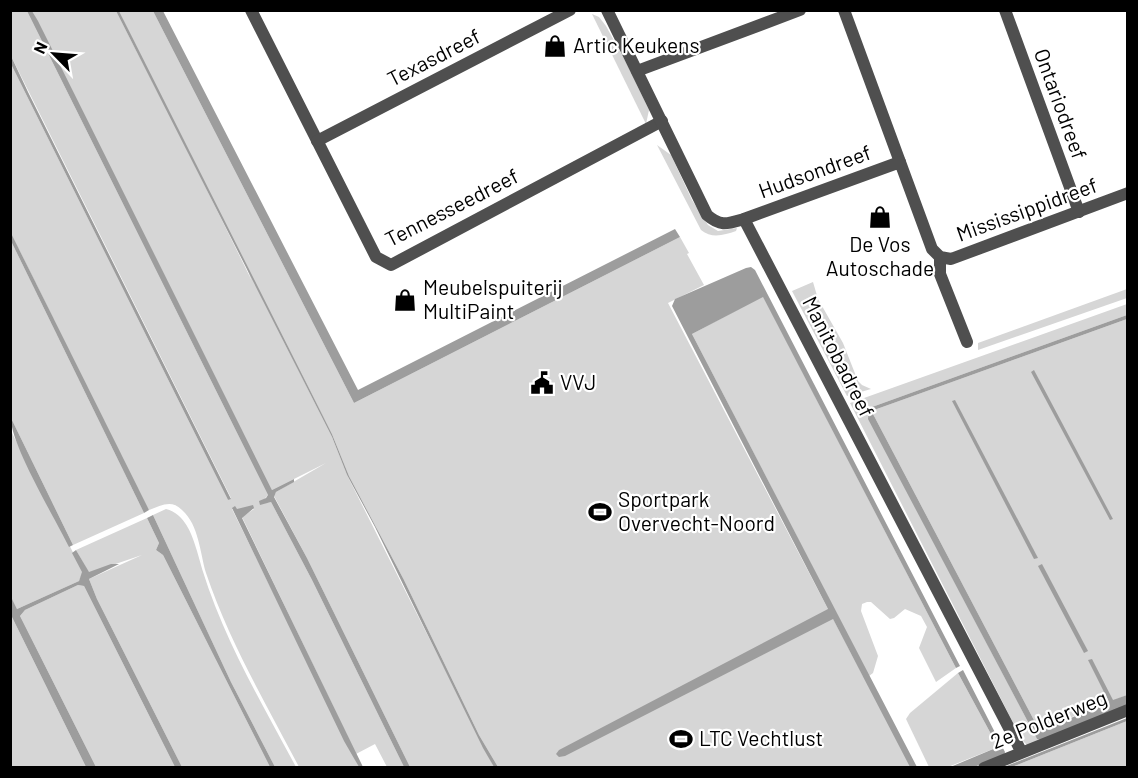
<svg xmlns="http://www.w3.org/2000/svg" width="1138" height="778" font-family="Barlow,sans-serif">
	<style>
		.green { fill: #d6d6d6; fill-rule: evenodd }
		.water { fill: #9d9d9d }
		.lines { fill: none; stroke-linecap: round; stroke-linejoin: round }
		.minor { stroke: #4f4f4f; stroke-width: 12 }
		.tertiary { stroke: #4f4f4f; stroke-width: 12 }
		.labels { text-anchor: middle; stroke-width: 4.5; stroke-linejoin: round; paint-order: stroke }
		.poi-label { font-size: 21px; fill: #000; stroke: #fff; text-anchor: start }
		.street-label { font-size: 21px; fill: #000; stroke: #fff }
	</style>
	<rect width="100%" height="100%" fill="#fff"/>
	<g class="green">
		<path d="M11,11H27L268,495L260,504L271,502L312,580L404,767H387L375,744L356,754L242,517L254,509H232L359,767H299C266,704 229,641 206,573C200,553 199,525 182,510C171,499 161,506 149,510L144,503L11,233V64L228,500L231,498L11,56Z"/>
		<path d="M32,11H116L160,97L119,11H153L354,403L680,237L689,253L687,254L704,285L668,303L863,676H869L692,334L763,296L956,668L936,682L919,648L927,627L921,616L905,609L894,618L890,619L871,602H867L862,604L861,611L878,656L873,673L869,676L916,767H498L479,735L404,580L349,476L332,434L277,328L332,437L347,475L494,767H410L307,558L274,496L276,492L326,463L272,490ZM161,97L246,266L251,279Z"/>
		<polygon points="592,14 599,17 606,26 627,64 649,110 646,124"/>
		<path d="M657,145L671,155L692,200L708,225L718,231L737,228L736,231C724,235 712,239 701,230Z"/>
		<polygon points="11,241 144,513 73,545 11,418"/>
		<polygon points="813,282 818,299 843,343 858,381 862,385 871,389 847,396 792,291"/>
		<polygon points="1127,289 1127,298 978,350 978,343"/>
		<polygon points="1127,304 1127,315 872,407 869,411 869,419 1037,739 1041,740 1027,745 1022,740 850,403"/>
		<polygon points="1127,319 1127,695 1042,729 1036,724 873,414 874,410 902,400"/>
		<polygon points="10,429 83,572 79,581 17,609 10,596"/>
		<path d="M166,509C185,514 192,534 197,551C217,628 259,698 296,767H275L231,682L153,515Z"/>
		<polygon points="147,518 159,543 156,550 163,555 270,767 182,767 97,599 89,579 142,555 89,573 76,550"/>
		<polygon points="78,585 84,586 175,767 96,767 20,616 25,610"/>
		<polygon points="10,613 86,767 11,767"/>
		<polygon points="958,673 998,747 948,767 929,767 906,719 910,713"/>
		<polygon points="1127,721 1127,767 1012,767"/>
	</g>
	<g class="water">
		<polygon points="27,11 32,11 38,21 272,490 294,479 294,482 276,492 274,497 307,558 410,767 404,767 312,580 271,502 260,505 259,501 266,498 268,495"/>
		<polygon points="116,11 119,11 332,434 349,476 404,580 479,735 498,767 494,767 483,748 375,527 347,475 332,437"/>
		<polygon points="153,11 163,11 358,390 675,229 680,237 354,403"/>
		<polygon points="11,56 28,92 231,499 228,500 11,64"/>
		<polygon points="11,233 149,510 144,513 11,241"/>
		<polygon points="751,267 755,270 960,666 956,668 763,297 692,334 917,767 910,767 833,619 565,756 559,757 556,754 559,750 828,609 672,306 675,299 746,268"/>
		<polygon points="1127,315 1127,319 902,400 874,410 873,414 1036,724 1042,729 1047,728 1109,702 1088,660 1092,659 1113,700 1127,695 1127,705 1041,740 1037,739 868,419 869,411 872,407"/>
		<polygon points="1034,370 1113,519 1110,520 1031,372"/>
		<polygon points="955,400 1038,558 1034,559 952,401"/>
		<path d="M11,418L73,545L69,547C56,520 10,444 11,418Z"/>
		<polygon points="253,505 254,508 242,518 363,767 359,767 344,741 232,508 235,506 237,509"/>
		<polygon points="153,515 231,682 275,767 270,767 163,555 156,550 159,543 147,518"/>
		<polygon points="76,550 89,572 111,564 119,564 89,579 97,599 182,767 175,767 84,586 78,585 25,610 20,616 96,767 86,767 10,613 11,597 17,609 79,581 82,572 72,553"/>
		<polygon points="1042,564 1088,651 1084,653 1038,566"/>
		<polygon points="963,670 1005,752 1004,756 974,767 948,768 998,747 958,673"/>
		<polygon points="1127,718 1127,721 1012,767 1004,767"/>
	</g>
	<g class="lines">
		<g class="minor">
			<polyline points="251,10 376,257 391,265 662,121"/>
			<polyline points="844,10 900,162"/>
			<polyline points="1005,10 1079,212"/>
			<polyline points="637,71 800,10"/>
			<polyline points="317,141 570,10"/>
			<polyline points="744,219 1021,751"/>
			<polyline points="940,257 940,274 967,342"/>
			<polyline points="984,768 1128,710"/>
		</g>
		<path class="tertiary" d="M607,10L707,215C721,227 727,224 744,219L900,162L932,249L940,257L951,259L1128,193"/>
	</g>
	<defs>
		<g id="shop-bare" transform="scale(1.8)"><path d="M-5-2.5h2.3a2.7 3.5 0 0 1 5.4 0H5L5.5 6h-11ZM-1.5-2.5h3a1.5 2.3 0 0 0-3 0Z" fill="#000" stroke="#fff" stroke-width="2.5" paint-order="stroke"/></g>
		<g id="civic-bare" transform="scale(1.8)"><path d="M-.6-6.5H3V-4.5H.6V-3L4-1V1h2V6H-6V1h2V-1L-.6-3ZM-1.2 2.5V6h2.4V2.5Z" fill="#000" stroke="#fff" stroke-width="2.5" paint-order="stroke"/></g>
		<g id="stadium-bare" transform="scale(1.8)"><path d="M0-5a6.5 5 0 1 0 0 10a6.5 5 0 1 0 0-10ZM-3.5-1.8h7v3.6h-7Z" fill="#000" stroke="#fff" stroke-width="2.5" paint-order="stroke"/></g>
	</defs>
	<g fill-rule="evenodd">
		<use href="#shop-bare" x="555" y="46"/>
		<use href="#shop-bare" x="880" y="217"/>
		<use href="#shop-bare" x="405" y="300"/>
		<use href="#civic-bare" x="542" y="383"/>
		<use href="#stadium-bare" x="600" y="512"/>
		<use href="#stadium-bare" x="681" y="739"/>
	</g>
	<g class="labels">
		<g class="poi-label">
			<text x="573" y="53">Artic Keukens</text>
			<text x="880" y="252" text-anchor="middle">De Vos<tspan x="880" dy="24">Autoschade</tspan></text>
			<text x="423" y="295">Meubelspuiterij<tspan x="423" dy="24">MultiPaint</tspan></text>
			<text x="560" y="390">VVJ</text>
			<text x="618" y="507">Sportpark<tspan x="618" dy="24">Overvecht-Noord</tspan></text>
			<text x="699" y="746">LTC Vechtlust</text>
		</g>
		<g class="street-label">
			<text transform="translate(434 58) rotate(-27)" y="7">Texasdreef</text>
			<text transform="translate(1060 104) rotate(70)" y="7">Ontariodreef</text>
			<text transform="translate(815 172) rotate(-20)" y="7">Hudsondreef</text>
			<text transform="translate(452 208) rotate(-27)" y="7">Tennesseedreef</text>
			<text transform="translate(1027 210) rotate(-20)" y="7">Mississippidreef</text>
			<text transform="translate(838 357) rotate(63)" y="7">Manitobadreef</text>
			<text transform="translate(1049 720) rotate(-22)" y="7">2e Polderweg</text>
		</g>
	</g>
	<rect width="1138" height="778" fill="none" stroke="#000000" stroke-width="24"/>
	<g transform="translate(54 54) rotate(295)" stroke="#ffffff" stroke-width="4.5" paint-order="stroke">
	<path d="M0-4.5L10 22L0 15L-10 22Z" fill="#000000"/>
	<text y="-9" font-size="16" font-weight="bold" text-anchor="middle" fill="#000000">N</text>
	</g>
</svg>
